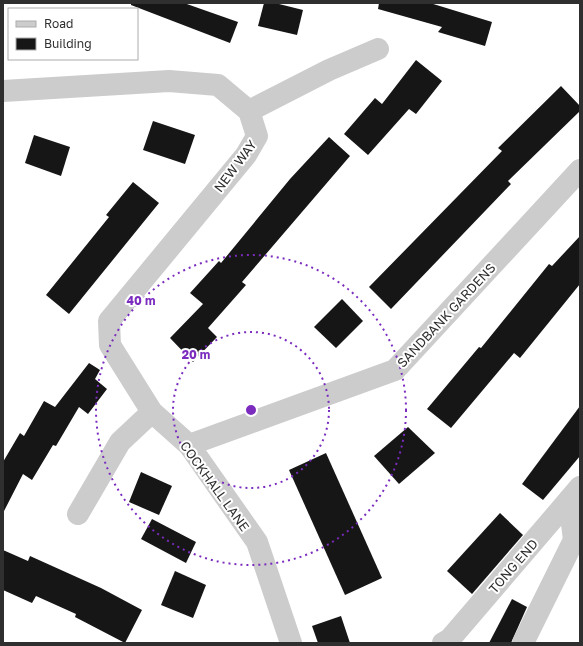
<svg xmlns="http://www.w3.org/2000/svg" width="583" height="646" font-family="'Golos Text',sans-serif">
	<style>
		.building { fill: #161616 }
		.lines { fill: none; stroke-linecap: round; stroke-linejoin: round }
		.minor { stroke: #ccc; stroke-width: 22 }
		.ring { fill: none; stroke: #7b2cbf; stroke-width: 2; stroke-dasharray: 2 4 }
		.labels { text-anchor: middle; stroke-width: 4; stroke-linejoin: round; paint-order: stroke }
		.street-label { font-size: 13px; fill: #2f2f2f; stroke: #fff }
		.centre { fill: #7b2cbf; stroke: #fff; stroke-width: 2 }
		.ring-label { font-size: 12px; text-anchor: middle; font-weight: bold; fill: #7b2cbf; stroke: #fff; stroke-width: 4; stroke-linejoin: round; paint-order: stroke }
	</style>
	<rect width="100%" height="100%" fill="#fff"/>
	<g class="building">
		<polygon points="131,3 184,3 238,22 230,43 131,5"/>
		<polygon points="264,3 275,3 303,10 297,35 258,26"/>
		<polygon points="379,3 430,3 492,22 485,46 438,32 442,27 378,9"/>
		<polygon points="416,60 442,81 416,114 409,109 368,155 344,134 375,98 382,104"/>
		<polygon points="561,86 580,106 580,111 508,181 511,184 391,309 369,287 502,151 498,148"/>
		<polygon points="153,121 195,135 185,164 143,150"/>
		<polygon points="34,135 70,147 61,176 25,163"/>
		<polygon points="329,137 350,156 242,282 246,285 208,328 217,337 193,362 170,338 203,304 190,293 219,261 221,263 290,179"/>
		<polygon points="133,182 159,203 69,314 46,295 109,217 106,215"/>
		<polygon points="580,236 580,284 520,358 514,353 451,428 427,409 479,347 481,348 549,264 552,266"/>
		<polygon points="342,299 363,321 336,348 314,327"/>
		<polygon points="89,363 100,370 95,379 107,389 88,414 79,407 56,446 53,445 32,480 23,474 3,513 3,462 20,433 24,436 44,401 55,407"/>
		<polygon points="580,406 580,456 543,500 522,484"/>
		<polygon points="408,427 435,453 399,484 374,456"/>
		<polygon points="326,453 382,578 345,595 289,470"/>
		<polygon points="141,472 172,486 159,515 129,502"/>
		<polygon points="500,513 523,535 472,594 447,571"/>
		<polygon points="152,519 196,542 186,563 141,539"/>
		<polygon points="3,550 28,561 30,556 101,588 142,610 125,643 75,617 76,614 36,596 32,603 3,590"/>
		<polygon points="175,571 206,585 193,618 161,605"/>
		<polygon points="512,599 527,607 511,643 489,643"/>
		<polygon points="341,616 350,643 318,643 312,626"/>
	</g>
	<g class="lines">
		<g class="minor">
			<polyline points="3,91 169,81 218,85 249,111 257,136 246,155 109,321 110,345 152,412 189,445 257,542 291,643"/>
			<polyline points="249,111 329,70 378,49"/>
			<polyline points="189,445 395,370 580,170"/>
			<polyline points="78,514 120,442 152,412"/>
			<polyline points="443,643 450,639 580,487"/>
			<polyline points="523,643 574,540 569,500"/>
		</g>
	</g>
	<g class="ring">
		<circle cx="251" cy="410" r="78"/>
		<circle cx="251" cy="410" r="155"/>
	</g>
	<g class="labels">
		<g class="street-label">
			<text transform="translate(235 166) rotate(-53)" y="5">NEW WAY</text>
			<text transform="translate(446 315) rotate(-47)" y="5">SANDBANK GARDENS</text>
			<text transform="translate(215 486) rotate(54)" y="5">COCKHALL LANE</text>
			<text transform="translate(513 566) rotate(-49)" y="5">TONG END</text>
		</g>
	</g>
	<circle cx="251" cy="410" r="6" class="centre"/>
	<g class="ring-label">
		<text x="141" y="305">40 m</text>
		<text x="196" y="359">20 m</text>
	</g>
	<rect width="583" height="646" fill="none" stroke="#2f2f2f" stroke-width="8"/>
	<rect x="8" y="8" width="130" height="52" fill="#ffffff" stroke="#acacac"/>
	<rect x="16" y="21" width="20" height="6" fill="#cccccc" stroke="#acacac"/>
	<text x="44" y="28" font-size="12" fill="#2f2f2f">Road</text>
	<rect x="16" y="38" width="20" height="12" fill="#161616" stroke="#acacac"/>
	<text x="44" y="48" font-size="12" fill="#2f2f2f">Building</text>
</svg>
